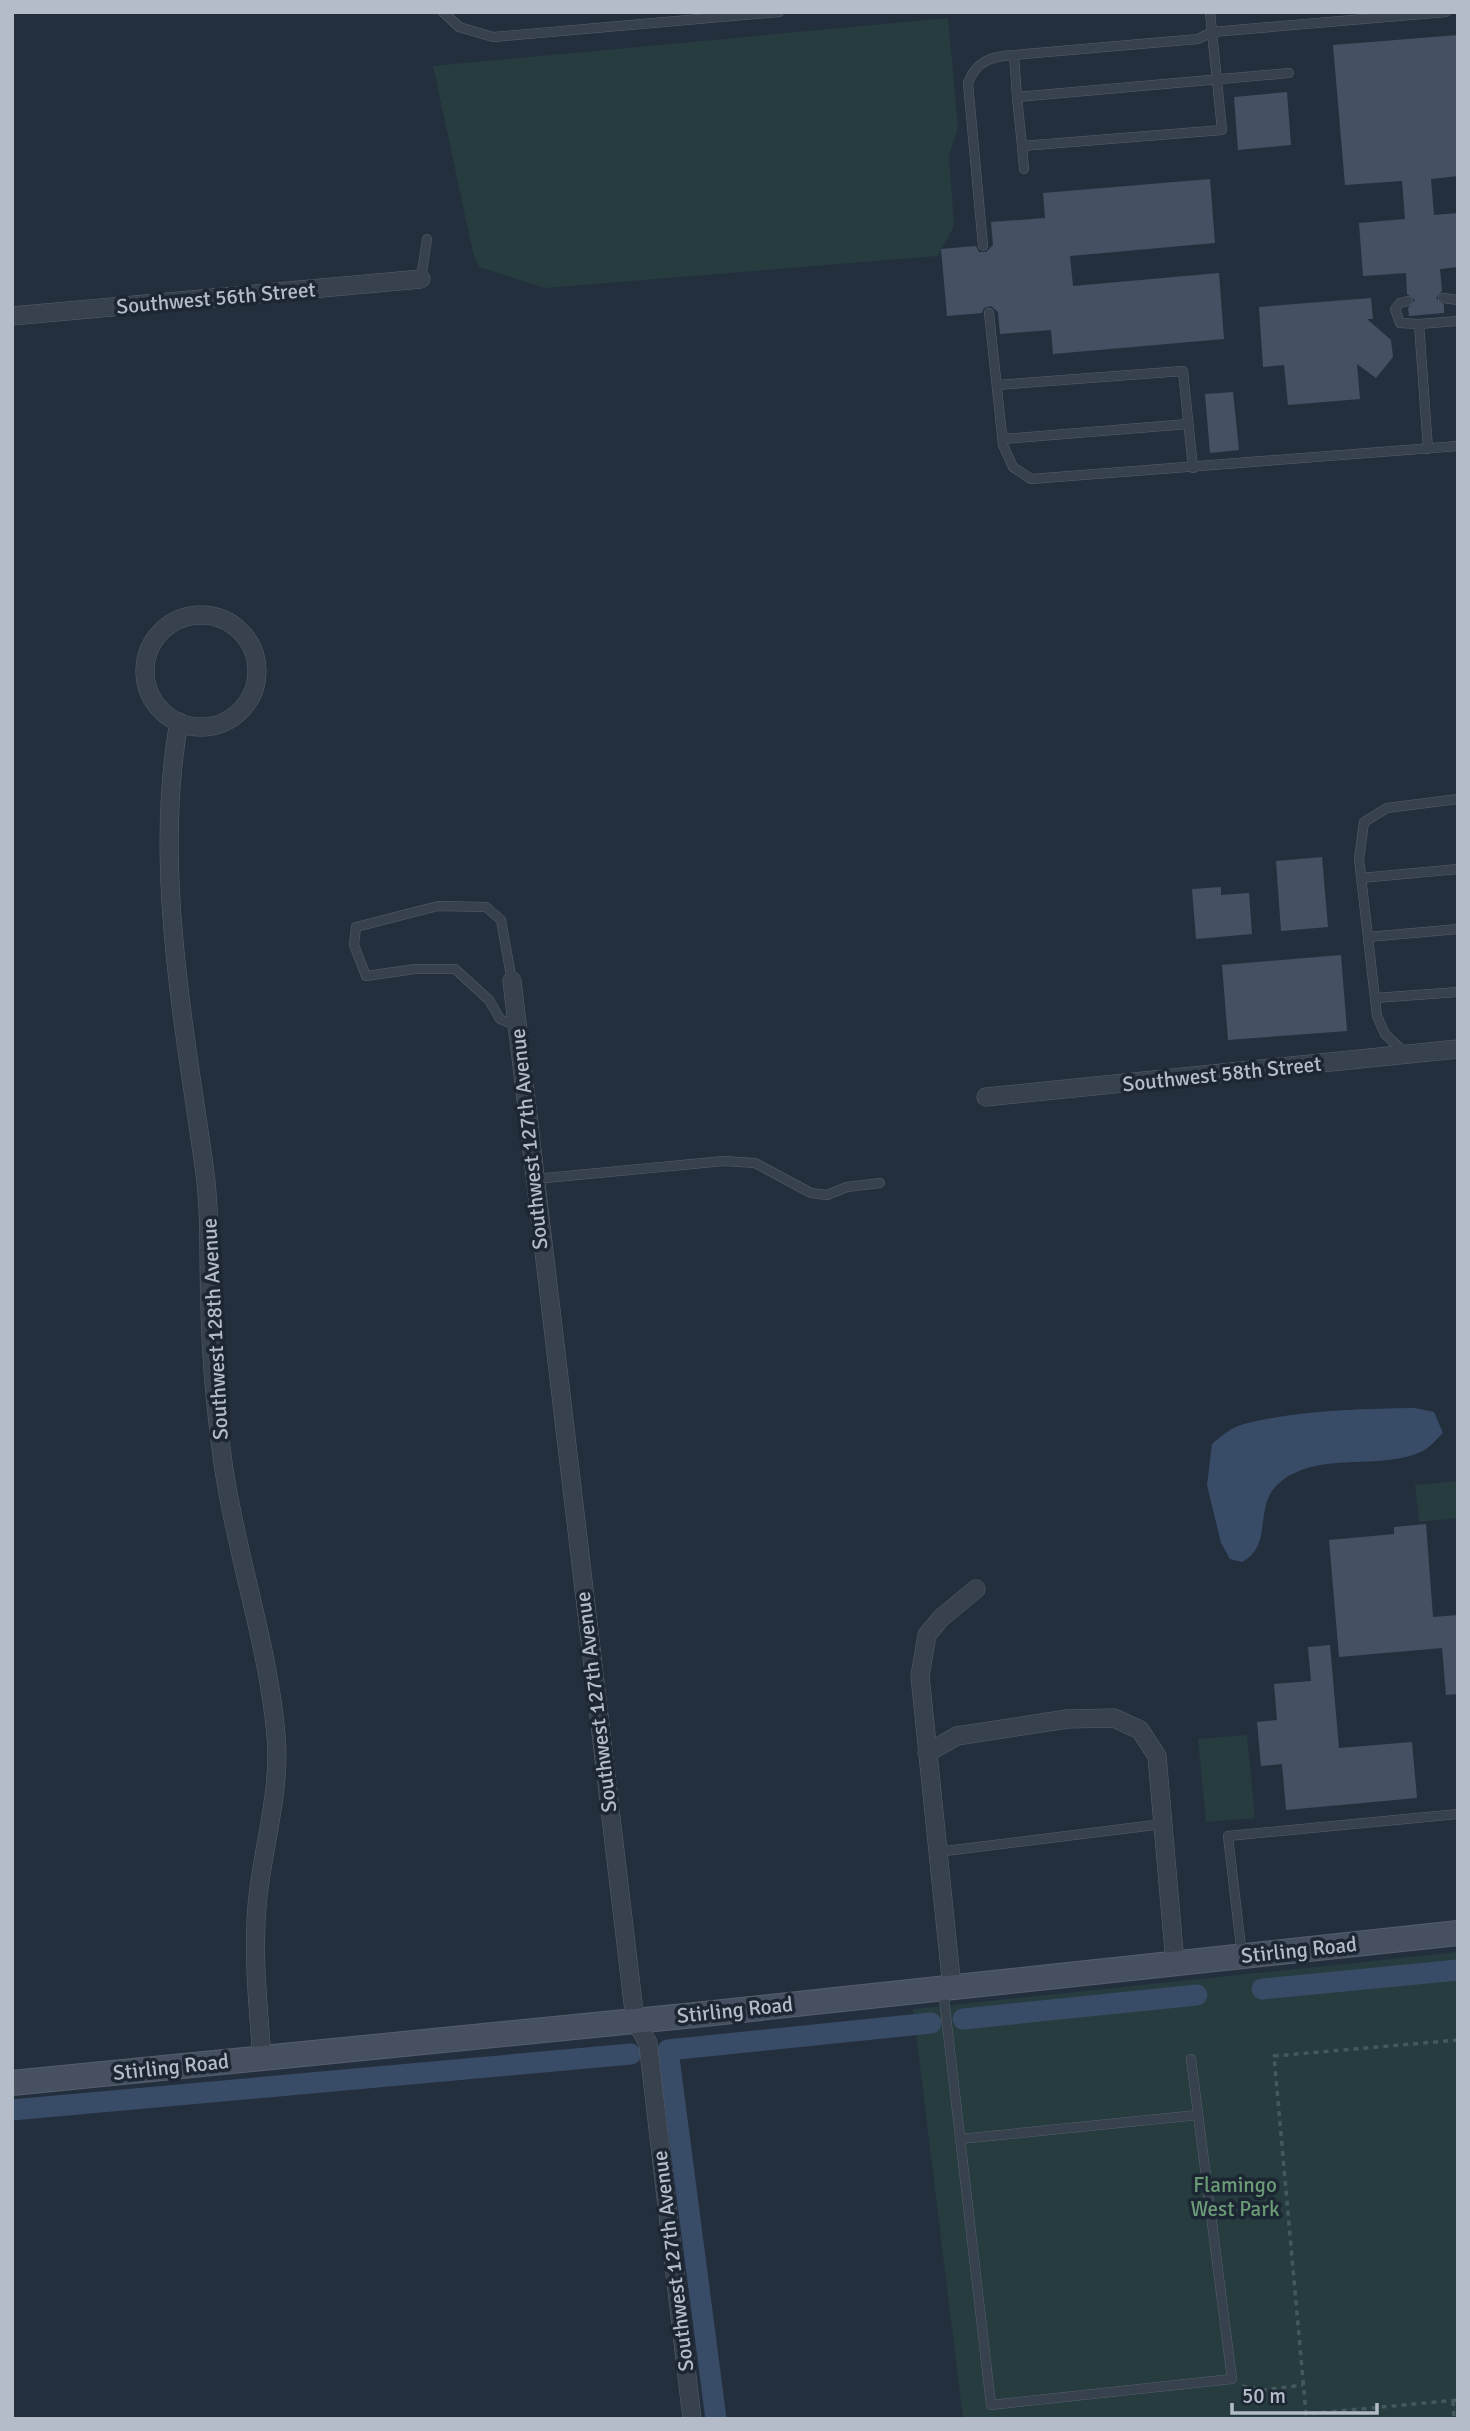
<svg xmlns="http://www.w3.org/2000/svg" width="1470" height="2431" font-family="Signika,sans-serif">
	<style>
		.green { fill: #263c3f }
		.water { fill: #394c67 }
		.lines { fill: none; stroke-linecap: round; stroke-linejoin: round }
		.canal { stroke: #394c67; stroke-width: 21 }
		.building { fill: #455162 }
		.lane-casing { stroke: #565f6c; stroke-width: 10 }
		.street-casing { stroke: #565f6c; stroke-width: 19 }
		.secondary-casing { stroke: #565f6c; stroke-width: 26 }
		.path { stroke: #44595c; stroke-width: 3.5; stroke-dasharray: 5 5; stroke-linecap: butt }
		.lane { stroke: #38414e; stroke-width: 9 }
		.street { stroke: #38414e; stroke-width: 18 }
		.secondary { stroke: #465061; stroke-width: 24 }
		.labels { text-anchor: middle; stroke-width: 7; stroke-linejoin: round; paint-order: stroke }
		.street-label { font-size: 21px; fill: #b4bcc9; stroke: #1d2633 }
		.park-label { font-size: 21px; fill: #6b9a76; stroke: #1d2633 }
	</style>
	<rect width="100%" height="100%" fill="#242f3e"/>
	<g class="green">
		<polygon points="948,18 958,128 949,156 954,226 938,256 545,288 479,267 473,253 433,66"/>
		<polygon points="1458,1481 1458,1518 1419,1522 1415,1485"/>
		<polygon points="1247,1735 1255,1818 1206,1822 1198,1739"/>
		<polygon points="1458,1952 1458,2419 963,2419 913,2009"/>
	</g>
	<path class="water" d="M1415,1408L1434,1412L1443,1433C1437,1439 1430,1447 1423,1451C1379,1472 1317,1449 1278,1484C1253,1507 1274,1545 1242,1562L1230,1559L1221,1543L1207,1485L1212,1444C1221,1436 1232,1427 1244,1424C1299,1410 1359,1409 1415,1408Z"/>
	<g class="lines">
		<g class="canal">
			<polyline points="1262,1989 1458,1970"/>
			<polyline points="963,2019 1197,1995"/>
			<polyline points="12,2110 631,2054"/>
			<polyline points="716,2419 668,2050 931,2023"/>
		</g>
	</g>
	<g class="building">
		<polygon points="1458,35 1458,176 1431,179 1434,215 1458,213 1458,267 1440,269 1442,291 1436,298 1444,305 1444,313 1409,316 1408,308 1415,300 1407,294 1406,273 1363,276 1359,223 1405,219 1402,181 1345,185 1333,45"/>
		<polygon points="1287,92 1291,145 1238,150 1234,97"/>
		<polygon points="1210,179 1215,243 1070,256 1073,286 1219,273 1224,339 1053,354 1051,330 1000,334 998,312 991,306 984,308 982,313 947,316 941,249 976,246 979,252 986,252 993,245 991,222 1045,218 1043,193"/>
		<polygon points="1371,298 1373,319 1367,319 1391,340 1393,357 1376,378 1357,364 1360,399 1288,405 1284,365 1263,367 1259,307"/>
		<polygon points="1233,392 1239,450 1210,453 1205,394"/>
		<polygon points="1322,857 1328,927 1281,931 1276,861"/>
		<polygon points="1221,887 1221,895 1249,893 1252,934 1196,939 1192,889"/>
		<polygon points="1341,955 1347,1031 1228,1040 1222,965"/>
		<polygon points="1426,1524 1433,1617 1458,1615 1458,1694 1446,1695 1442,1648 1339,1657 1329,1540 1394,1534 1394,1527"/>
		<polygon points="1330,1645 1339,1748 1412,1742 1417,1798 1286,1810 1282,1764 1261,1766 1257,1722 1277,1720 1274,1684 1311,1681 1308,1647"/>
	</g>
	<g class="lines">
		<g class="lane-casing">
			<g id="lane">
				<polyline points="443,12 459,27 493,37 779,12"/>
				<polyline points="1289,73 1017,97 1022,146 1222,130 1212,32 1446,12"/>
				<polyline points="1017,97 1014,55 1198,39 1212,32 1210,12"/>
				<polyline points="1022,146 1024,169"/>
				<path d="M983,246L968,83C976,61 992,56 1014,55"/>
				<polyline points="421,279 427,239"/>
				<polyline points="1443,298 1458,300"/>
				<polyline points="1408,301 1400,303 1395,309 1400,323 1419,324"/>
				<polyline points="989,313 1003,445 1013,467 1031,479 1458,446"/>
				<polyline points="997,385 1183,371 1193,468"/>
				<polyline points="1003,439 1188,424"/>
				<polyline points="1428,449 1419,324 1458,321"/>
				<polyline points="1361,878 1458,869"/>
				<polyline points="1368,937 1458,929"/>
				<polyline points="512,981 501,920 486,907 438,906 356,927 354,945 366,976 415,969 455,969 489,1000 500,1019 516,1026"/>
				<polyline points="1375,998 1458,992"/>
				<polyline points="1404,1052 1385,1034 1377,1016 1359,859 1364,822 1387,808 1458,799"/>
				<polyline points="535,1179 724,1161 755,1163 811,1193 827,1195 847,1187 880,1183"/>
				<polyline points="937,1852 1163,1824"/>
				<polyline points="1242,1956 1228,1836 1458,1814"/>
				<polyline points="943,1990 991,2405 1232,2379 1191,2059"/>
				<polyline points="960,2139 1198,2115"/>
			</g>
		</g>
		<g class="street-casing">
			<g id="street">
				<polyline points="12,316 421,279"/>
				<circle cx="201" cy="671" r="56"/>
				<path d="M179,722C153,865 184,1024 204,1166C211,1213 208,1261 210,1308C211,1360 216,1412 223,1463C236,1555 268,1643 276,1735C281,1789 264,1843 258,1896C252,1950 258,2003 262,2058"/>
				<polyline points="512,981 635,2020 648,2043 692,2419"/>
				<polyline points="986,1097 1458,1049"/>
				<polyline points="927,1753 957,1736 1067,1719 1114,1718 1140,1730 1157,1756 1175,1963"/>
				<polyline points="952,1988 920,1676 927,1635 941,1618 976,1589"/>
			</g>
		</g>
		<g class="secondary-casing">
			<polyline id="secondary" points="12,2083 695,2015 1458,1933"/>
		</g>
		<g class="path">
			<polyline points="1458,2040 1274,2056 1306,2414 1458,2400"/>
			<polyline points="1242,2386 1263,2390 1303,2385"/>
			<polyline points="1453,2401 1454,2419"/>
		</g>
		<use href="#lane" class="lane"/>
		<use href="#street" class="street"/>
		<use href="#secondary" class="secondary"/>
	</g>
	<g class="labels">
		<g class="street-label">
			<text transform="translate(216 298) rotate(-5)" y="7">Southwest 56th Street</text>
			<text transform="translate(1222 1074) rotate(-6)" y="7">Southwest 58th Street</text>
			<text transform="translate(529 1139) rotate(-96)" y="7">Southwest 127th Avenue</text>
			<text transform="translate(215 1329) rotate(-93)" y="7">Southwest 128th Avenue</text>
			<text transform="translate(596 1702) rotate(-97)" y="7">Southwest 127th Avenue</text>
			<text transform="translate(1299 1950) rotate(-6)" y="7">Stirling Road</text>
			<text transform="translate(735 2010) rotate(-6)" y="7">Stirling Road</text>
			<text transform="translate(171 2067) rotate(-6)" y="7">Stirling Road</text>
			<text transform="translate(673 2261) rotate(-97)" y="7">Southwest 127th Avenue</text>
		</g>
		<g class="park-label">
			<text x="1235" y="2192">Flamingo<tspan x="1235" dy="24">West Park</tspan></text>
		</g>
	</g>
	<rect width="1470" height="2431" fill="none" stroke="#b4bcc9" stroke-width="28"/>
	<path d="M1232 2403v10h145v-10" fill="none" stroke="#b4bcc9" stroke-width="3.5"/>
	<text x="1242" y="2403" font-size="21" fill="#b4bcc9" stroke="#1d2633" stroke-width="5" paint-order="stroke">50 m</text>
</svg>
